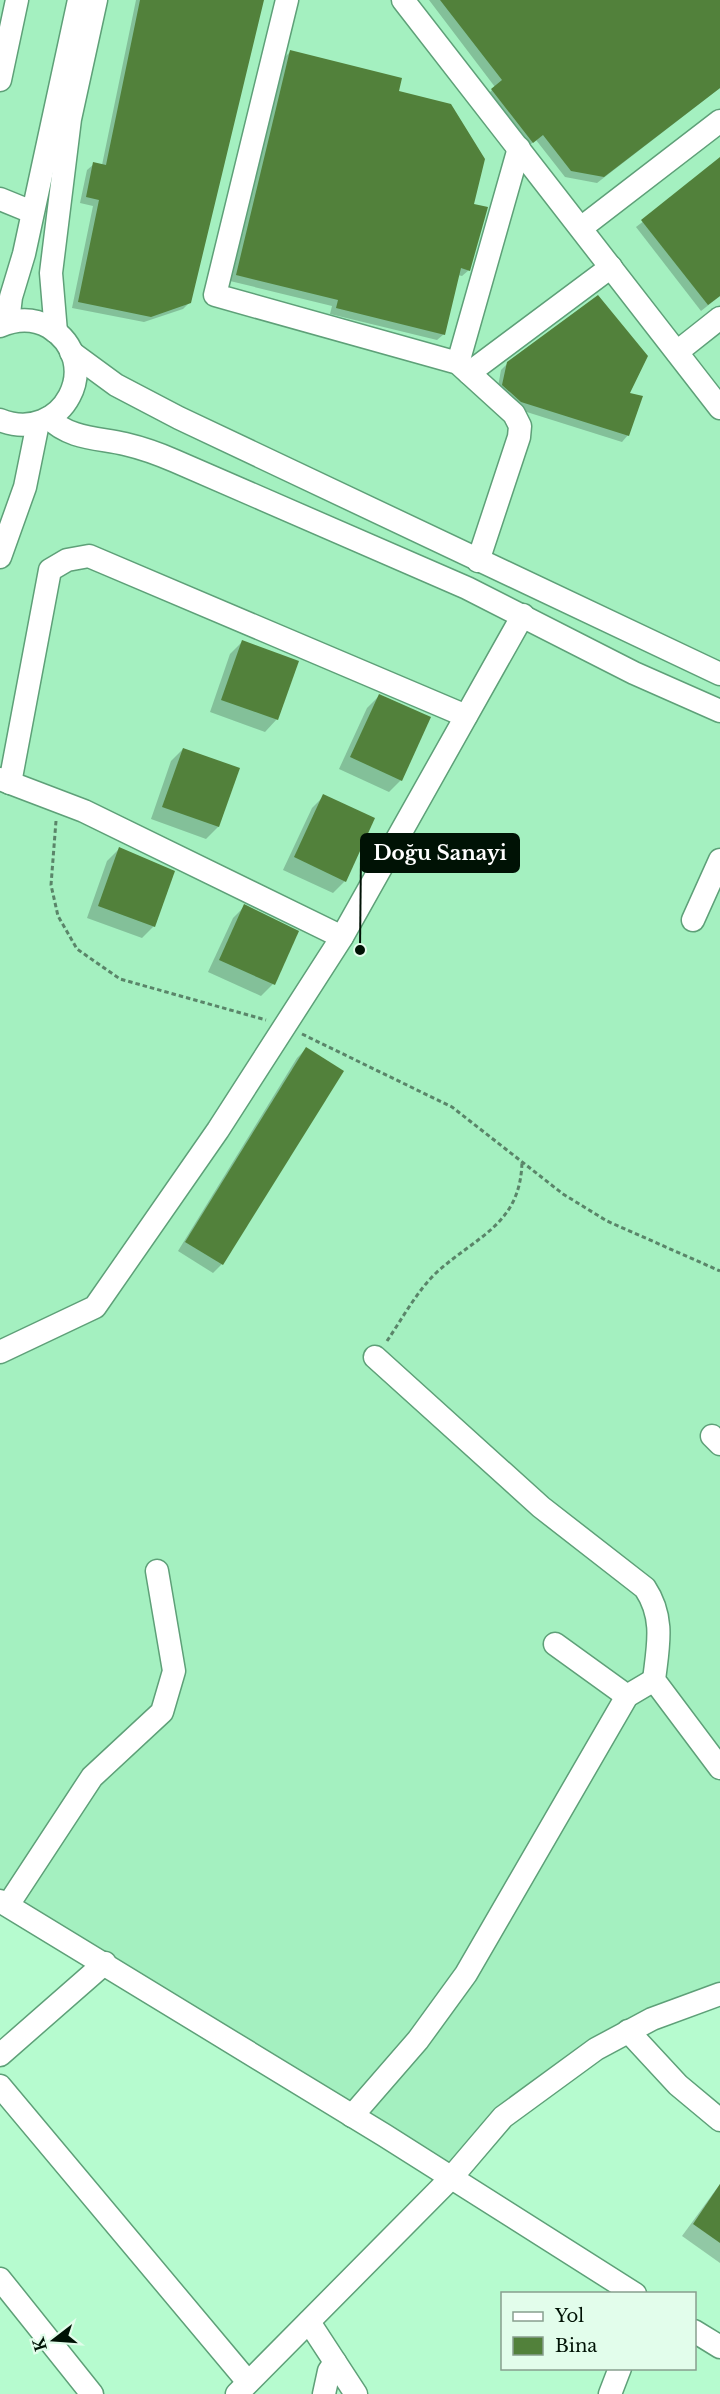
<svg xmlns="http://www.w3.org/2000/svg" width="720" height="2394" font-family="'Libre Baskerville',serif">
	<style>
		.built { fill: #a4f0c0 }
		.shadow { fill: #0003 }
		.building { fill: #52813b }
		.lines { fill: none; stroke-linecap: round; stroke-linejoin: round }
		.minor-casing { stroke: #5ea078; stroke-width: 25 }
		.path { stroke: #5a8569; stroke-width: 3; stroke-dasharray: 4.5 3; stroke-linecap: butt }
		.minor { stroke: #fff; stroke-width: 22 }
		.leader { fill: none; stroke: #001205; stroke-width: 2 }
		.callout-dot { fill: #001205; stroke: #e2fdeb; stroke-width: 2 }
		.callout { fill: #001205; stroke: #001205; stroke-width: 2 }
		.callout-label { font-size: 20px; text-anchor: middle; font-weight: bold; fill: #fff }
	</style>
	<rect width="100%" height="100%" fill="#b6fbcf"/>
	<polygon class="built" points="0,0 720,0 720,1994 603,2044 457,2169 0,1901"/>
	<g class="shadow">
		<polygon points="136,0 262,0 190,302 183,309 144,322 72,308 93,206 80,203 87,170 94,164 102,165"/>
		<polygon points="429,0 720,0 720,88 597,183 565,177 536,140 526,148 486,96 495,87"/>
		<polygon points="290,52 397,92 472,205 469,270 462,276 458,275 444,334 437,340 330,314 332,306 230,281 284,58"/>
		<polygon points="720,162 720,296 701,311 636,227"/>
		<polygon points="508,363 628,435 622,442 514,408 497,392 501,370"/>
		<polygon points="242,642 277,719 265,732 210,712 230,654"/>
		<polygon points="379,696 401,780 389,792 339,769 367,708"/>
		<polygon points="183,749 238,769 218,827 206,839 151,819 171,761"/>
		<polygon points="324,796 345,881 333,893 283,870 312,808"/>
		<polygon points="119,849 154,926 142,938 87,918 107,861"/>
		<polygon points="245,906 273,984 261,996 208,972 233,918"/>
		<polygon points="306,1049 342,1072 222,1264 213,1273 178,1251 297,1058"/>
		<polygon points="720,2184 720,2263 682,2236"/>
	</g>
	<g class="building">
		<polygon points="140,0 264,0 191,303 151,317 78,302 99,200 86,197 93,162 106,165"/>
		<polygon points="440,0 720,0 720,88 604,177 571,171 543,135 533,143 491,89 502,80"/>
		<polygon points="290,50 402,78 399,91 451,104 485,159 474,204 488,207 470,271 461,268 445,335 336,308 338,300 236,275"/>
		<polygon points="720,157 720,296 708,305 641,220"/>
		<polygon points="598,295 648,356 630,393 643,396 629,436 521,402 502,385 507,362"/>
		<polygon points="242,640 299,661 278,720 221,700"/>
		<polygon points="379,694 431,717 402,781 350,757"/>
		<polygon points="183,748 240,768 219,827 162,807"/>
		<polygon points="323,794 375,818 346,882 294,857"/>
		<polygon points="119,847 175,871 155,927 98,906"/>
		<polygon points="244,904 299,931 275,985 219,960"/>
		<polygon points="306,1047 344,1071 223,1265 185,1242"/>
		<polygon points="720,2184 720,2243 693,2224"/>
	</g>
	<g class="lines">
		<g class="minor-casing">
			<g id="minor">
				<polyline points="287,0 215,295 458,363 514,414 520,426 519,437 478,561"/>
				<polyline points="403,0 720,408"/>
				<polyline points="0,80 17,0"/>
				<polyline points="0,199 32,212"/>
				<polyline points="581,228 720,121"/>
				<polyline points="8,322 11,297 24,254 79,0"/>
				<path d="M0,326C16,319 33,318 49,327C106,362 63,445 0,420"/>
				<polyline points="56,332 51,273 70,119 96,0"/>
				<polyline points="71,352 116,385 179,418 720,674"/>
				<polyline points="677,352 720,318"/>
				<polyline points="458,363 519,148"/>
				<polyline points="469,373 611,267"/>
				<path d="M49,418C69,439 99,438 125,444C142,448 159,454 175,461L467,588L634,673L720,711"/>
				<polyline points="0,557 25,487 38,423"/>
				<polyline points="0,779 84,811 342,937"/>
				<polyline points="10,783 50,570 67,560 89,556 466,716"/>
				<polyline points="693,920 720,860"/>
				<polyline points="0,1352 95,1307 218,1130 342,937 523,615"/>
				<path d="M375,1357L541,1507L645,1588C665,1618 658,1646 654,1680L720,1768"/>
				<polyline points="712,1436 720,1444"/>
				<polyline points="555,1644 627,1696"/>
				<polyline points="0,1901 384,2135 635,2294"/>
				<polyline points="8,1905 92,1777 162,1712 174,1671 157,1571"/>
				<polyline points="628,2031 678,2085 720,2120"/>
				<polyline points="0,2055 105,1963"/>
				<polyline points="0,2086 248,2382"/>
				<polyline points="352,2116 418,2040 466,1974 627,1696 654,1680"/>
				<polyline points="0,2279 92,2394"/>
				<polyline points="309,2322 356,2394"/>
				<polyline points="694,2331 720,2347"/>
				<polyline points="237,2394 451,2178 503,2117 596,2049 652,2019 720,1994"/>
				<polyline points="324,2394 329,2371 335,2362"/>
				<polyline points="610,2394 620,2368"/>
			</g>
		</g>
		<g class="path">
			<polyline points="56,821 51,885 58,916 77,949 120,979 266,1020"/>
			<polyline points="302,1034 452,1107 563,1194 607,1221 720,1271"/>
			<path d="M387,1341C402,1319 417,1291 436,1273C476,1236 521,1225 522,1161"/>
		</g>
		<use href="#minor" class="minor"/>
	</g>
	<path class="leader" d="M360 950L361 853"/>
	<circle class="callout-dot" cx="360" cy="950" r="6"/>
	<rect class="callout" x="361" y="834" width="158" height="38" rx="6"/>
	<g class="callout-label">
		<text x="440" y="860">Doğu Sanayi</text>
	</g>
	<rect x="501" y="2292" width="195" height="78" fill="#e2fdeb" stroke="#889f8f" stroke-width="1.5"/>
	<rect x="513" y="2312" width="30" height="9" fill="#ffffff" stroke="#889f8f" stroke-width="1.5"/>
	<text x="555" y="2322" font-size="18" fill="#001205">Yol</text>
	<rect x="513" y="2337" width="30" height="18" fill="#52813b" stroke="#889f8f" stroke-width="1.5"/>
	<text x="555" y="2352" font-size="18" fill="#001205">Bina</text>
	<g transform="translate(54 2340) rotate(253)" stroke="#e2fdeb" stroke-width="4.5" paint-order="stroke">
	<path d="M0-4.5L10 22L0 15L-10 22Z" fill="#001205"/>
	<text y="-9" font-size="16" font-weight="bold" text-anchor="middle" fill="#001205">K</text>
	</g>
</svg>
